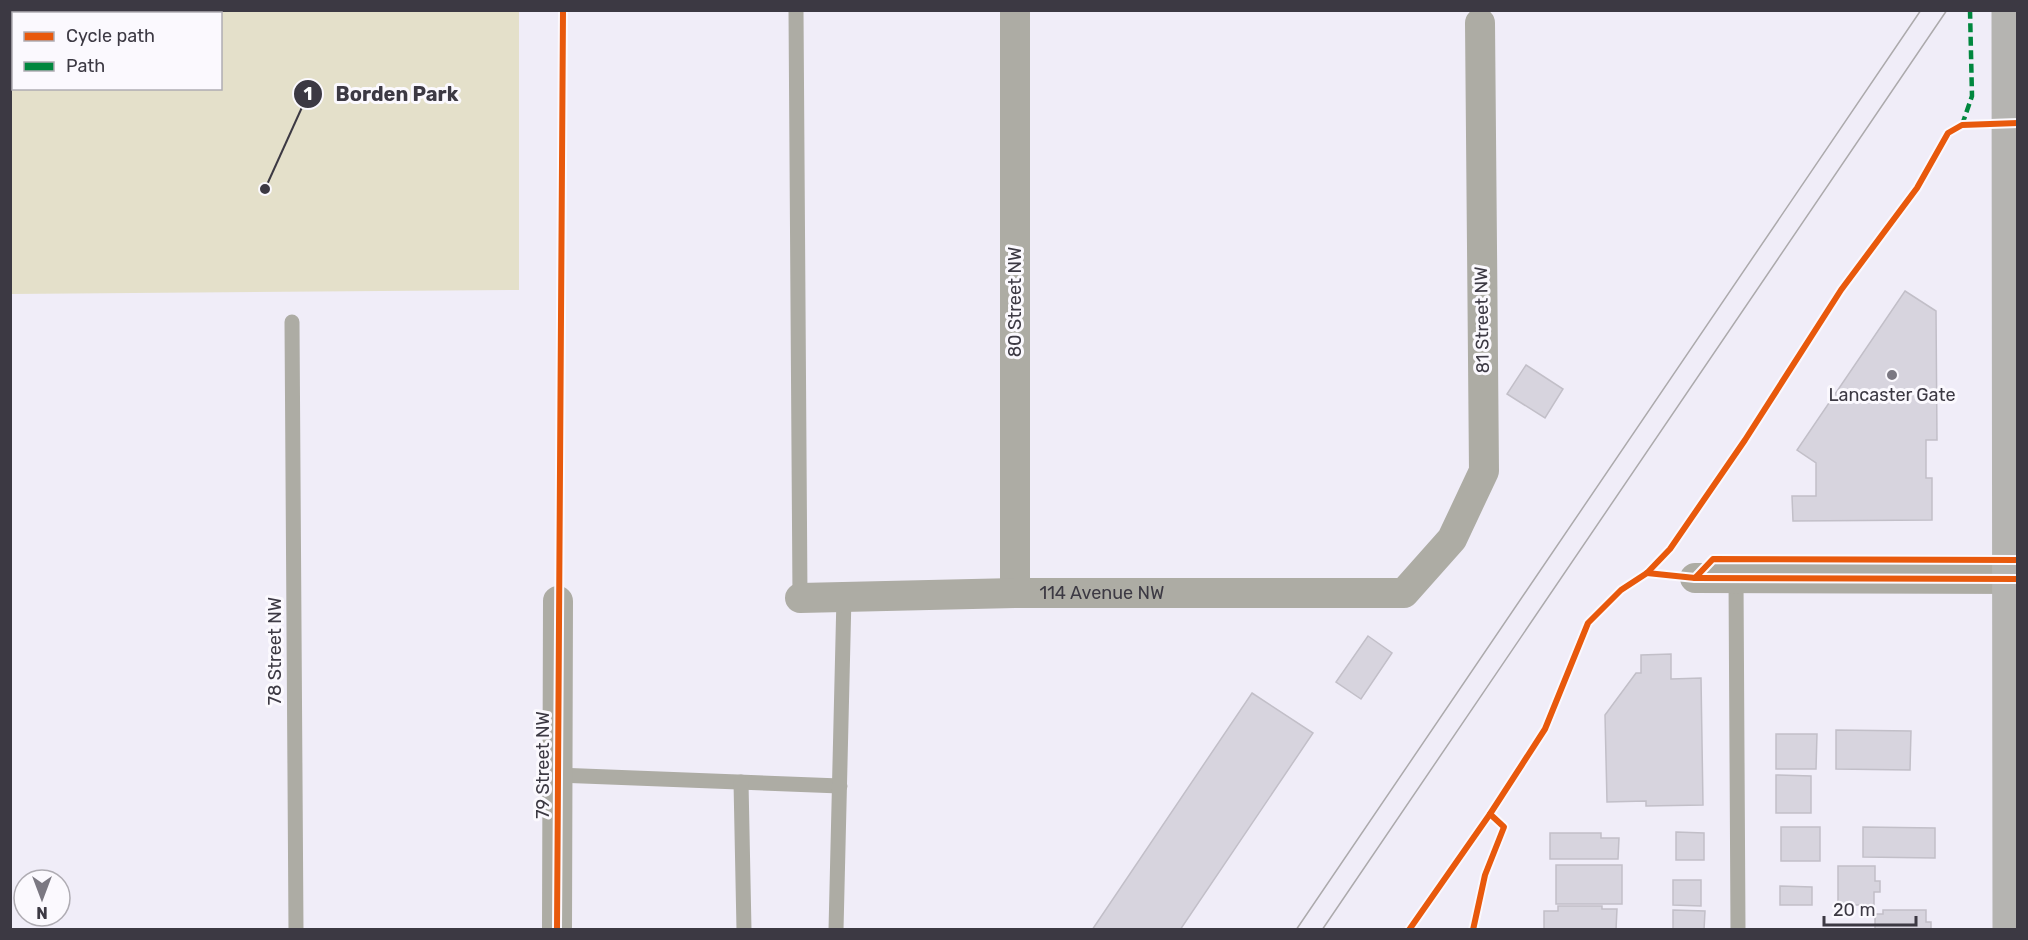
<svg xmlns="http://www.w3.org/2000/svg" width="2028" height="940" font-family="Rubik,sans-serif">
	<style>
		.green { fill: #e4e0ca; fill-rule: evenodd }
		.building { fill: #d7d4de; stroke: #c2bfc8; stroke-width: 1.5 }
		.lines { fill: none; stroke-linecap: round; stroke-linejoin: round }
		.service { stroke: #adaca4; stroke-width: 15 }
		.minor { stroke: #adaca4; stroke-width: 30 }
		.secondary { stroke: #b5b4b1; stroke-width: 33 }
		.tram { stroke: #acaaac; stroke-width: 1.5 }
		.quiet { stroke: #00873e; stroke-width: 4.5; stroke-dasharray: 9 4.5; stroke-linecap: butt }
		.cycleway-casing { stroke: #fbf9fe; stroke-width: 10 }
		.cycleway { stroke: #e8590c; stroke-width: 6 }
		.poi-dot { fill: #7b7882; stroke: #fbf9fe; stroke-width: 2 }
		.labels { text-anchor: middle; stroke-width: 6; stroke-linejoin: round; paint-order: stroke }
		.street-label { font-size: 18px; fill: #3c3943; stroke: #fbf9fe }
		.poi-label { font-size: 18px; fill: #3c3943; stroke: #fbf9fe }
		.leader { fill: none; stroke: #3c3943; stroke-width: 2 }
		.callout-dot { fill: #3c3943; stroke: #fbf9fe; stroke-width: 2 }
		.mark-label { font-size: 18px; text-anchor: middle; font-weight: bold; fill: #fff }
		.callout-label { font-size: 20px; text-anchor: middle; font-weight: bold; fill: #3c3943; stroke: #fbf9fe; stroke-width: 6; stroke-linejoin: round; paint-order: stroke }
	</style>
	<rect width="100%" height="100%" fill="#f0edf8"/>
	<path class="green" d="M10,11H519V290L11,294ZM14,14H220V88H14Z"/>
	<g class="building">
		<polygon points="1905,291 1936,311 1937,440 1926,440 1926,478 1932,478 1932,520 1793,521 1792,496 1816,496 1816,463 1797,450"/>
		<polygon points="1526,365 1563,389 1545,418 1507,394"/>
		<polygon points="1368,636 1392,653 1361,699 1336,682"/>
		<polygon points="1671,654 1671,679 1701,678 1703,805 1646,806 1646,801 1607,802 1605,715 1636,673 1641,673 1641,655"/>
		<polygon points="1252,693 1313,733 1180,930 1092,930"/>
		<polygon points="1836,730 1911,731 1910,770 1836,769"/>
		<polygon points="1776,734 1817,734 1816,769 1776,769"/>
		<polygon points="1776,775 1811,776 1811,813 1776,813"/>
		<rect x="1781" y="827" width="39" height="34"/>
		<polygon points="1863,827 1935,828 1935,858 1863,857"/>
		<polygon points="1676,832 1704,833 1704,860 1676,860"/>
		<polygon points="1550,833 1601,833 1601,838 1619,838 1618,859 1550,859"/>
		<rect x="1556" y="865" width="66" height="39"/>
		<polygon points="1838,866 1875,866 1875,881 1880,881 1880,892 1874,892 1874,905 1838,905"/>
		<polygon points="1673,880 1701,880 1701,906 1673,905"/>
		<polygon points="1780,886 1812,887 1812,905 1780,905"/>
		<polygon points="1558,906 1602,906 1602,909 1617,909 1616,930 1544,930 1544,911 1558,911"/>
		<polygon points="1673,910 1705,911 1704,930 1673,930"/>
		<polygon points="1883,910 1926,910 1926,922 1931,922 1931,930 1875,930 1875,914 1883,914"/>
	</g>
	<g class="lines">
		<g class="service">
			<polyline points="796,10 800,598"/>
			<polyline points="292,322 296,930"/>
			<polyline points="1736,578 1738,930"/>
			<polyline points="557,775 840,786"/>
			<polyline points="741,782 744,930"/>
			<polyline points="836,930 844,597"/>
		</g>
		<g class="minor">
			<polyline points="1695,578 2018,579"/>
			<polyline points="1015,593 1015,10"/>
			<path id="s1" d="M800,598L1015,593H1404L1452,539L1484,471L1480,23"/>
			<polyline points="557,930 558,601"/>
		</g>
		<polyline class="secondary" points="2008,10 2009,930"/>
		<g class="tram">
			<polyline points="1296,930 1921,10"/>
			<polyline points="1322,930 1947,10"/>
		</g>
		<polyline class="quiet" points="1962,125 1972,96 1970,10"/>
		<g class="cycleway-casing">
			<g id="cycleway">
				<polyline points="1647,573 1695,578 1713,559 2018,560"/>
				<polyline points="1695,578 2018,579"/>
				<polyline points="557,930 563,10"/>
				<polyline points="1409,930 1490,814 1545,729 1588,623 1621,590 1647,573 1670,549 1745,440 1841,290 1917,188 1948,133 1962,125 2018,123"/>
				<polyline points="1473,930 1485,875 1504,827 1490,814"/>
			</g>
		</g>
		<use href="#cycleway" class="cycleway"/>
	</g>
	<circle class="poi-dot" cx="1892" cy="375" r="6"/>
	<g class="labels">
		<g class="street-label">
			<text transform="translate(1015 302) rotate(-90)" y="6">80 Street NW</text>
			<text transform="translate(1482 320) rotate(-91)" y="6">81 Street NW</text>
			<text dy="6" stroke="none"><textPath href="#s1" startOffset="302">114 Avenue NW</textPath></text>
			<text transform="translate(275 651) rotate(-90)" y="6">78 Street NW</text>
			<text transform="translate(543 765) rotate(-90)" y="6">79 Street NW</text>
		</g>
		<g class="poi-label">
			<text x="1892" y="401">Lancaster Gate</text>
		</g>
	</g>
	<path class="leader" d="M265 189L308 94"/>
	<g class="callout-dot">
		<circle cx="265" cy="189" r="6"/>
		<circle cx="308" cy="94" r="15"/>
	</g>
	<g class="mark-label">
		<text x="308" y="100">1</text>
	</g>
	<g class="callout-label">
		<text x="397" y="101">Borden Park</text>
	</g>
	<rect width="2028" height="940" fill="none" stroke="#3c3943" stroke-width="24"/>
	<rect x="12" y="12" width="210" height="78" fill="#fbf9fe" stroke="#afacb3" stroke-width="1.5"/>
	<rect x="24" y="32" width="30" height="9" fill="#e8590c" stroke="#afacb3" stroke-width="1.5"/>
	<text x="66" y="42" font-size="18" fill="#3c3943">Cycle path</text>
	<rect x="24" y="62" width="30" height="9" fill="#00873e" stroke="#afacb3" stroke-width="1.5"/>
	<text x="66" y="72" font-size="18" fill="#3c3943">Path</text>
	<g transform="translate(42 898) rotate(180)"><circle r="28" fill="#fbf9fe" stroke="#afacb3" stroke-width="1.5"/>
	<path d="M0-4.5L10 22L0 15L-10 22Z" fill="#7b7882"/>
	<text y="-9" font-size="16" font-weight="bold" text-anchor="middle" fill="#3c3943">N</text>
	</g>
	<path d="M1824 916v9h92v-9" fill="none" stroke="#3c3943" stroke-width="3"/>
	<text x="1833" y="916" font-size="18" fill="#3c3943" stroke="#fbf9fe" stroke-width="4.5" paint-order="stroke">20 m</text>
</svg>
